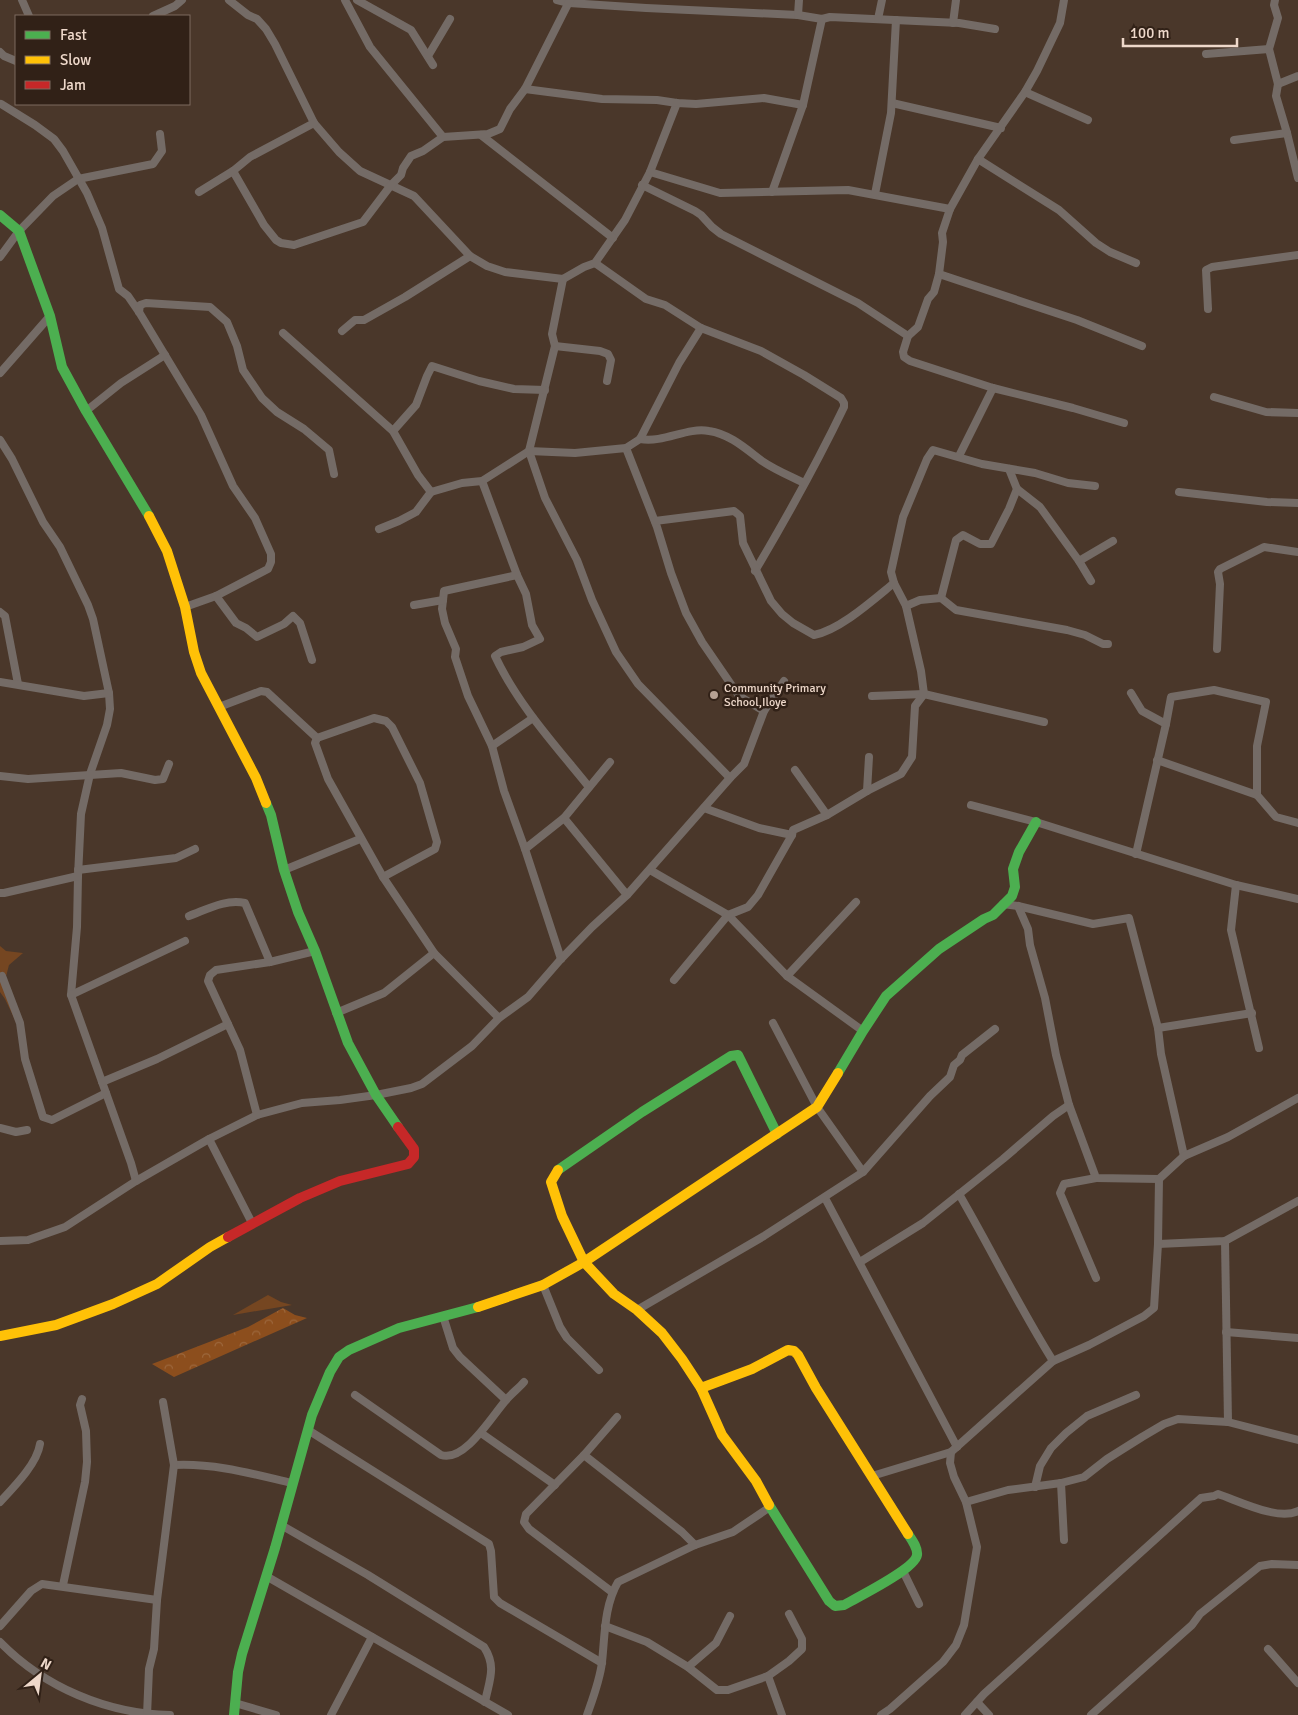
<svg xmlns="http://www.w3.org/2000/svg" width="1298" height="1715" font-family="Signika,sans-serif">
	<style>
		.green { fill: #754621 }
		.forest { fill: url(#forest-crowns) }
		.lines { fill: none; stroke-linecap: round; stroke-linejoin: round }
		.street { stroke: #746b66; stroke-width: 8 }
		.fast { stroke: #4caf50; stroke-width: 10 }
		.slow { stroke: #ffc107; stroke-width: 10 }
		.jam { stroke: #c62828; stroke-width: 10 }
		.poi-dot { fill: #b5a092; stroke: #312117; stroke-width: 2 }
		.labels { text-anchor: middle; stroke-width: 5; stroke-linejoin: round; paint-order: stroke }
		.poi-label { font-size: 12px; fill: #eed8ca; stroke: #312117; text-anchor: start }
	</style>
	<defs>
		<pattern id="forest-crowns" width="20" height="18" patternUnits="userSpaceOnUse" patternTransform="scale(1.25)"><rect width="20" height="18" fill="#8c4e1d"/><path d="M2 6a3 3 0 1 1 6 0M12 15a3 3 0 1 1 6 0" fill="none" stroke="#9c673c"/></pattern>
	</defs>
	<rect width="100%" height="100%" fill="#4a372a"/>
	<g class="green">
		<polygon points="0,946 6,951 23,953 9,965 4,984 25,1031 16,1022 5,999 0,992"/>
		<polygon points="268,1295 281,1302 292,1305 233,1315"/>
	</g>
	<polygon class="forest" points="283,1308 295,1315 307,1318 174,1377 152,1364 248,1327"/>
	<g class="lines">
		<g class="street">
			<polyline points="22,0 29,16"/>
			<polyline points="229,0 248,15 257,19 266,29 275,44 314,123 339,152 360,171 414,196 470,256 487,266 505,272 563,279 584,267 595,263 625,220 650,172 677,103"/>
			<polyline points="345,0 370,47 443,137"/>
			<polyline points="357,0 411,30 433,65"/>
			<polyline points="557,0 569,3 646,8 798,15 822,19 830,17 959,23 995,29"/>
			<polyline points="1064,0 1060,23 1037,71 1025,92 978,159 950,209 942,233 943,242 939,274 934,292 928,299 918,327 908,336 903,352 904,357 910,361 993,388 1073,408 1124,423"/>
			<polyline points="1275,0 1274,5 1278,18 1269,49 1278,84 1276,96 1287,133 1298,178"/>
			<polyline points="798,15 799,0"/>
			<polyline points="153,16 175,6 182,0"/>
			<polyline points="878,19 882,0"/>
			<polyline points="953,23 956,0"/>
			<polyline points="0,52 4,56 16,61"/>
			<polyline points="1206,54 1269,49"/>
			<polyline points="428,56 450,19"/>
			<polyline points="1278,84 1298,76"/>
			<polyline points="525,89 602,99 657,100 677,103 696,104 764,98 803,105"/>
			<polyline points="1025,92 1088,120"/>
			<polyline points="892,103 1001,128"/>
			<polyline points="1,104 35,125 54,139 63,151 87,193 102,228 119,289 128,296 139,312 201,415 233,486 255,518 271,554 271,562 268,569 216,596 185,607"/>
			<polyline points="481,135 613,238"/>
			<polyline points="1234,140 1287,133"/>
			<polyline points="978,159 1059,210 1096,243 1110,252 1136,263"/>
			<polyline points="233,171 264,225 276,240 281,243 294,245 363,222 391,185 401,175 403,168 411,156 423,151 443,137 488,134 500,129 510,109 525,89 570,0"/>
			<polyline points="650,172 720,193 848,190 950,209"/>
			<polyline points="642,185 695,211 701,215 712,227 721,234 858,303 908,336"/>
			<polyline points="199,192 233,171 250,157 314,123"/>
			<polyline points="772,192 803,105 822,19"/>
			<polyline points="875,194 891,113 896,20"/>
			<polyline points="0,257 19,231 53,196 78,179 153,164 162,151 160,134"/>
			<path d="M595,263L646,299L665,305L701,328L761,351L804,375L841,398L844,403V407C817,463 787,517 755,571"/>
			<polyline points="939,274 1077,320 1142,346"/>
			<polyline points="563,279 552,334 555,346 529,451 545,498 577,560 592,600 616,652 638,684 730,778"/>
			<polyline points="1208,309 1206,270 1212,267 1298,255"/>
			<polyline points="139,312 140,305 146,303 210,307 227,322 237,346 243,370 262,398 277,412 304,429 329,450 334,474"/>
			<polyline points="342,331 355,320 364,320 405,297 470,256"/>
			<polyline points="283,333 393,431 418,475 431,492 416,512 399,521 379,529"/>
			<polyline points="555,346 600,351 608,354 611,360 607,381"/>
			<polyline points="0,373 50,316"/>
			<polyline points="1214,397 1266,412 1298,413"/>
			<polyline points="86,411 121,383 165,355"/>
			<polyline points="393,431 416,405 427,376 432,366 479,381 514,389 545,390"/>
			<path d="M640,439C665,443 686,427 709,431C730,434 746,449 762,461C775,470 790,476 804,483"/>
			<polyline points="0,440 12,459 43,522 60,547 88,605 93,619 109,693 110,709 107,725 90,774 81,814 78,876 77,927 71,995 131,1163 136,1181"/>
			<polyline points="626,448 657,527 671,573 686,613 702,642 739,696 764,711"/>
			<polyline points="959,456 993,388"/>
			<path d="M482,481L517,575L526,594L532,625L540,639L523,647L501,652L495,656C518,705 556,746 589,787"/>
			<polyline points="1017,489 1040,507 1079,561 1091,581"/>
			<polyline points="431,492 462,483 482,481 529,451 575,453 626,448 640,439 679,363 701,328"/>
			<polyline points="1179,492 1267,502 1298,503"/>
			<path d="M655,521L734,511L740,516L743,543L771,601L782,614L793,623L814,635C840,630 873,600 894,583"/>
			<polyline points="1079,561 1113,541"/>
			<polyline points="517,575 444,591 442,609 445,623 456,649 455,657 468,696 492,746 504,791 525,849 561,959"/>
			<polyline points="216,596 236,623 246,628 257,637 284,624 293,616 300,623 312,660"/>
			<polyline points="941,598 956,540 963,535 980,544 991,544 1009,509 1017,489 1009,469"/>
			<polyline points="414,605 443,600"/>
			<polyline points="906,606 920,600 941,598 956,610 1067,630 1085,635 1103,644 1108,644"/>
			<polyline points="0,612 5,616 18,684"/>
			<polyline points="1217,649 1220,584 1218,572 1220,569 1264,547 1298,552"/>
			<polyline points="0,682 84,696 109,693"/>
			<polyline points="1131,693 1142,711 1166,724 1136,854"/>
			<polyline points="872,696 924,694 1044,722"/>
			<polyline points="219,707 261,691 267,692 317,738"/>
			<polyline points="1166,724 1171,697 1214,690 1266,702 1257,746 1257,795 1276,817 1298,823"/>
			<polyline points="317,738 315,743 328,779 383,877 434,953 499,1018"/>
			<polyline points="317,738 374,718 386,721 392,727 420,783 437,842 435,849 383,877"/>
			<polyline points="492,746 533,718"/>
			<polyline points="1157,760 1257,795"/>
			<polyline points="795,770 827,815"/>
			<polyline points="0,776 28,779 121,773 155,780 163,779 169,764"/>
			<polyline points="867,791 869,757"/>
			<polyline points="971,805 1036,822 1236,885 1298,899"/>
			<polyline points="704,808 759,828 792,835 793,830 827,815 867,791 901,774 912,757 915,706 924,694 921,671 906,606 894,583 891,572 903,517 927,459 933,450 982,464 1035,473 1068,483 1095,486"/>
			<polyline points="564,818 627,895"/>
			<polyline points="525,849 564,818 610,762"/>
			<polyline points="78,870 176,858 195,849"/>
			<polyline points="284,870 360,839"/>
			<polyline points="650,870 728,915 787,976 863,1031"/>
			<polyline points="1236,885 1231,930 1259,1048"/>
			<polyline points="0,893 4,893 78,876"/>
			<polyline points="1003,904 1018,906 1093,924 1129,918 1158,1028 1161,1054 1184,1156"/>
			<polyline points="1018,906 1028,929 1030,945 1045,998 1056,1055 1069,1105 1096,1178 1159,1179"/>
			<path d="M189,916C208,909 225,899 245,903L270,962"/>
			<polyline points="2,976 20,1023 25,1059 43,1117 52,1120 106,1093"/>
			<polyline points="787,976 856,902"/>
			<polyline points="674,980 728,915 748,907 758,895 792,835"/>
			<polyline points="71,995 185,941"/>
			<polyline points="336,1013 384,993 434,953"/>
			<polyline points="773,1023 817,1107 863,1172"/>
			<polyline points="1158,1028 1252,1013"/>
			<polyline points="102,1082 157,1059 228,1024"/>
			<polyline points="257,1115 240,1050 208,981 210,975 216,970 270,962 315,951"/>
			<polyline points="0,1128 16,1132 27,1130"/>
			<polyline points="209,1139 252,1223"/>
			<path d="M959,1194C991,1249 1019,1307 1053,1361"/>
			<polyline points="825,1198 957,1447"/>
			<polyline points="0,1241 28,1240 65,1227 136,1181 209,1139 257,1115 302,1103 340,1100 376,1095 411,1088 422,1084 472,1046 499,1018 528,997 561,959 592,927 627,895 730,778 744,764 764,711 784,681"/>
			<polyline points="1225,1241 1228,1422"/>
			<polyline points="1158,1244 1225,1241 1298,1201"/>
			<polyline points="860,1262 923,1223 1003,1159 1053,1116 1069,1105"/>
			<polyline points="1096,1278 1060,1193 1064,1184 1096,1178"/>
			<polyline points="543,1285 560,1327 567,1338 599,1370"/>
			<polyline points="637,1310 764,1236 863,1172 930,1096 950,1077 954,1065 960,1060 962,1055 995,1029"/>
			<polyline points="443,1316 453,1348 460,1357 506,1400"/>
			<polyline points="1226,1332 1298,1338"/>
			<path d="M355,1395L441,1455C465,1463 493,1414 507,1399C512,1393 519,1388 524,1382"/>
			<polyline points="308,1430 489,1544 491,1551 494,1597 500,1603 602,1663"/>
			<polyline points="481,1433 555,1485"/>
			<polyline points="584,1455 682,1532 695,1545"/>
			<path d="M174,1465C215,1463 253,1474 292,1483"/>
			<polyline points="872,1476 951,1452"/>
			<polyline points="1061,1483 1064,1540"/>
			<polyline points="1035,1487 1040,1466 1051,1448 1066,1433 1087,1416 1136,1395"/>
			<path d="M0,1502C14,1487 37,1464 40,1444"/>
			<polyline points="966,1502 1008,1490 1061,1483 1084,1477 1107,1459 1142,1437 1164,1424 1178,1419 1228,1422 1298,1440"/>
			<path d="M281,1525L368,1575L484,1647C497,1667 489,1681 485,1702"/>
			<polyline points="903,1571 919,1604"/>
			<polyline points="266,1576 508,1715"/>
			<polyline points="63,1585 85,1482 87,1462 86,1431 80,1405 82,1399"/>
			<polyline points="612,1592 529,1529 524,1522 526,1514 584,1455 617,1417"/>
			<polyline points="0,1626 31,1591 42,1584 157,1600"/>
			<polyline points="605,1626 647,1642 688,1667 717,1690 728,1690 768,1676 789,1661 802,1649 802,1639 789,1614"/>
			<path d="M0,1642C44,1687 107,1714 170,1715"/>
			<polyline points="1268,1649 1298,1683"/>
			<polyline points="688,1667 716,1643 730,1616"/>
			<polyline points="768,1676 782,1715"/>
			<polyline points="977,1702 989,1715"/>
			<polyline points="235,1703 276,1715"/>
			<polyline points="147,1715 149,1669 154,1649 157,1600 174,1465 163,1402"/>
			<polyline points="331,1715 372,1637"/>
			<path d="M587,1715C593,1698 600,1680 602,1662C605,1635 604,1606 618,1582L695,1545L733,1532L770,1507"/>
			<polyline points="881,1715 890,1709 943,1662 956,1645 964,1625 977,1547 966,1502 954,1477 950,1463 951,1452 1053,1361 1089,1345 1144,1316 1154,1308 1158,1244 1159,1179 1184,1156 1228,1137 1298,1098"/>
			<path d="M965,1715L984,1694L1201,1498L1214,1496L1218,1494C1239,1501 1278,1521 1298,1511"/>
			<polyline points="1091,1715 1192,1625 1200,1614 1260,1566 1272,1564 1298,1565"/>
		</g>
		<g class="fast">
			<polyline points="0,215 19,231 50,316 62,367 86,411 149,516"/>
			<polyline points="266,803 271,815 284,870 298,912 315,951 348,1043 376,1095 398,1127"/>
			<polyline points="838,1073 863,1031 886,996 939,949 984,919 993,915 1012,896 1015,887 1013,869 1019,852 1036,822"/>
			<polyline points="558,1170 642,1112 731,1056 738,1055 777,1134"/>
			<path d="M769,1505L829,1601L835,1606L844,1605C858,1597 915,1569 917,1555C918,1548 912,1540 908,1534"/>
			<polyline points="234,1715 238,1672 242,1654 275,1548 312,1415 330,1372 339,1357 349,1350 399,1328 478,1307"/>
		</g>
		<g class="slow">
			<polyline points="149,516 167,551 185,607 194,652 201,673 256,778 266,803"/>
			<polyline points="558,1170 551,1182 562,1216 584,1262 614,1294 637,1310 662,1333 682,1359 701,1388 722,1435 756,1481 769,1505"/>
			<polyline points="478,1307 543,1285 584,1262 817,1107 838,1073"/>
			<polyline points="0,1336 56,1325 113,1304 157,1284 210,1247 228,1237"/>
			<polyline points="701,1388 752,1369 788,1350 794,1351 798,1355 816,1388 908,1534"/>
		</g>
		<polyline class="jam" points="228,1237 300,1198 340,1181 408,1164 414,1157 414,1149 398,1127"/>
	</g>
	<circle class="poi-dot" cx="714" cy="695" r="5"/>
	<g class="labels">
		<g class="poi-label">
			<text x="724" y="692">Community Primary<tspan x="724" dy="14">School,Iloye</tspan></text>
		</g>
	</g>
	<rect x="15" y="15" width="175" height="90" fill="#312117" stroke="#7d6a5f"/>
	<rect x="25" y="31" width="25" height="8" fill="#4caf50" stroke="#7d6a5f"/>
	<text x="60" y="40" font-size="15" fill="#eed8ca">Fast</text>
	<rect x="25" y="56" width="25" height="8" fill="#ffc107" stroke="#7d6a5f"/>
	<text x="60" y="65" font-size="15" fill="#eed8ca">Slow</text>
	<rect x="25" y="81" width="25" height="8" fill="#c62828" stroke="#7d6a5f"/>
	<text x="60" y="90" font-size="15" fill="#eed8ca">Jam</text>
	<g transform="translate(40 1675) rotate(29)" stroke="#312117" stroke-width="4" paint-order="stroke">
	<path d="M0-4L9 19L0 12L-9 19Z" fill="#eed8ca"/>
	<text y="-8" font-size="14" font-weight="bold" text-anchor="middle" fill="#eed8ca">N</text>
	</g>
	<path d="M1123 38v8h114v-8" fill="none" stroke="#eed8ca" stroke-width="2.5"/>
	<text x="1130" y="38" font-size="15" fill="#eed8ca" stroke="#312117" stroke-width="4" paint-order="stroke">100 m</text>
</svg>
